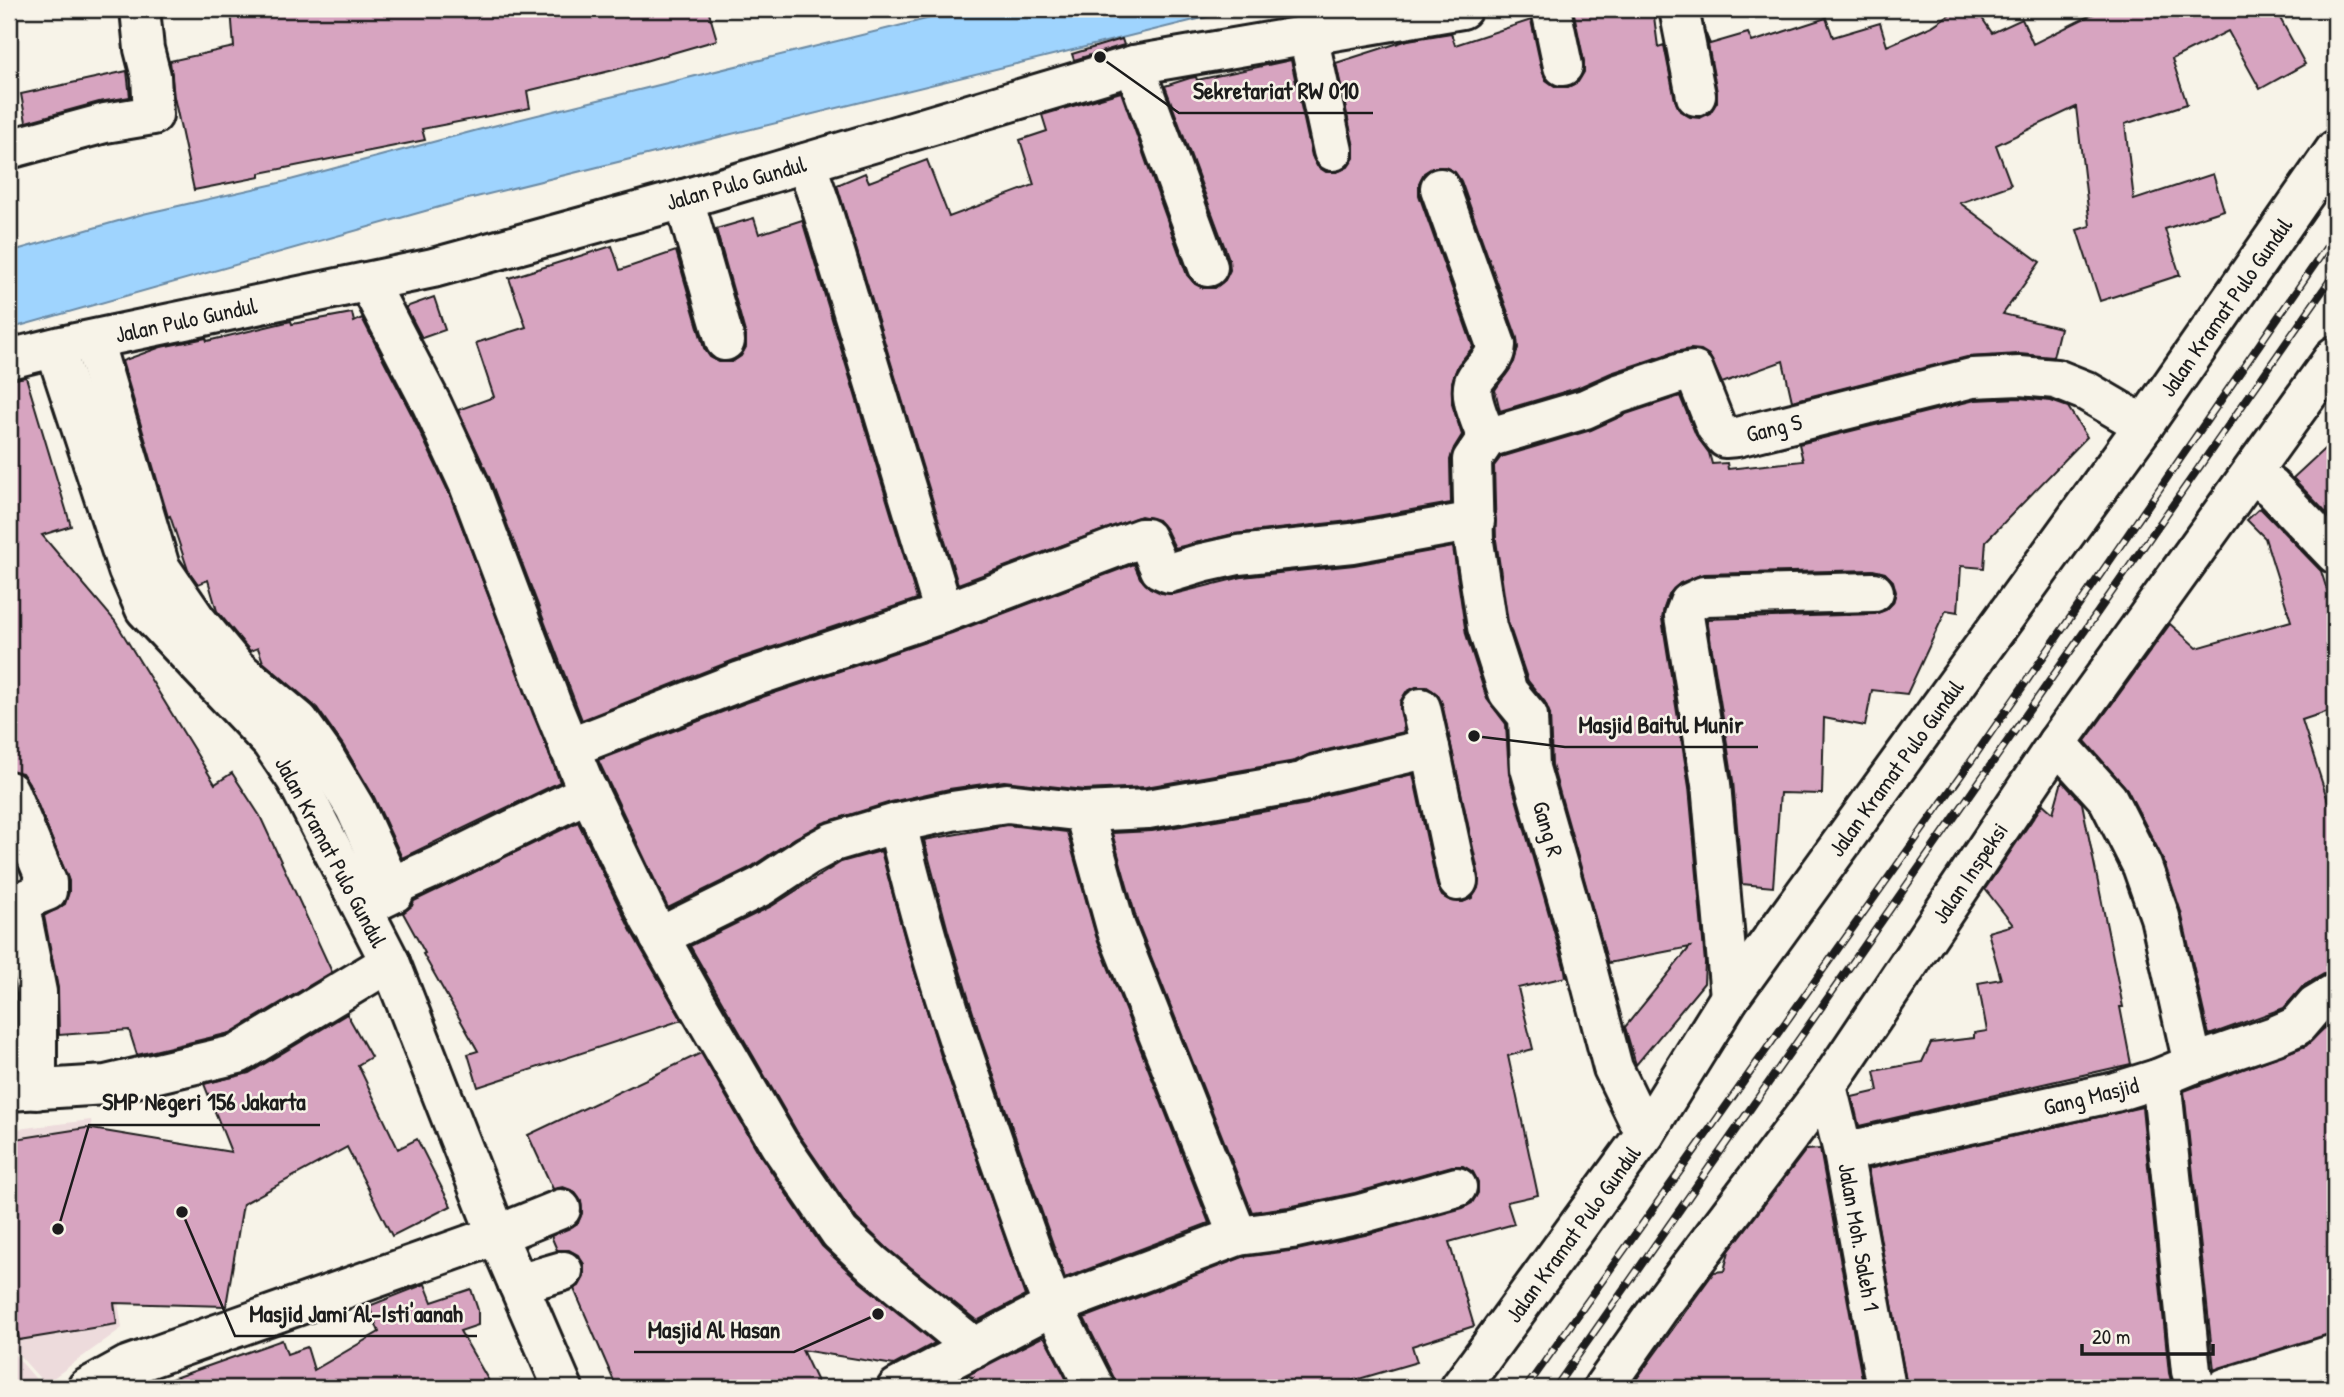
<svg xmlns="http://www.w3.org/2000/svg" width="2344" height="1397" font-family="'Patrick Hand',sans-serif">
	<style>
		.built { fill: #eddbdc }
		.water { fill: #9fd4fe; stroke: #6b8aa4; stroke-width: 2 }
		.building { fill: #d7a4c0; stroke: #1c1c1c; stroke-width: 2 }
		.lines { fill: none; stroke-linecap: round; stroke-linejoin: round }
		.minor-casing { stroke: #1c1c1c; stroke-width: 44 }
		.minor { stroke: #f7f3e8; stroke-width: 38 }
		.rail-casing { stroke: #1c1c1c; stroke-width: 8 }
		.rail { stroke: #f7f3e8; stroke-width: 5; stroke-dasharray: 16; stroke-linecap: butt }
		.labels { text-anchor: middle; stroke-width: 5; stroke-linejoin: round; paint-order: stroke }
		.street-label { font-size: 23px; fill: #1c1c1c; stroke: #f7f3e8 }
		.leader { fill: none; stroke: #1c1c1c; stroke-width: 2.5 }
		.callout-dot { fill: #1c1c1c; stroke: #f7f3e8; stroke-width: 2.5 }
		.callout-label { font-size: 24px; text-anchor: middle; font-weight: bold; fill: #1c1c1c; stroke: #f7f3e8; stroke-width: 5; stroke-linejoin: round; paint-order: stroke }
	</style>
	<rect width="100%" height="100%" fill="#f7f3e8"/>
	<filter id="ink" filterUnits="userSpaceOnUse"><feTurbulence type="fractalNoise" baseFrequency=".0143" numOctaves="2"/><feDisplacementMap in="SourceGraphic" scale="14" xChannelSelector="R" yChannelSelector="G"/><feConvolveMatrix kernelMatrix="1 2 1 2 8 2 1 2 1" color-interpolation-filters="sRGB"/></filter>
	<g filter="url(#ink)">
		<g class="built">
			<polygon points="91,1120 122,1328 45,1384 9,1344 9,1130"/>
			<polygon points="9,1348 42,1386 39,1388 9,1388"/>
		</g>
		<polygon class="water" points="967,9 1239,9 464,200 9,329 9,252 143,214 279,183 489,127"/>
		<g class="building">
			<polygon points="231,9 708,9 717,40 614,70 527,91 530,108 422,129 425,140 260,173 260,177 194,190 174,97 170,61 234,47"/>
			<polygon points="1573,9 1653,9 1658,47 1664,45 1675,100 1680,111 1690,117 1700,118 1710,113 1717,102 1717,92 1706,34 1710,44 1748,33 1752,42 1826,18 1833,37 1880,23 1887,46 1932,26 1958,9 1976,9 1992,33 2022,19 2033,44 2103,9 2275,9 2305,64 2260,89 2228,31 2172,59 2187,104 2125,124 2134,200 2213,174 2224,210 2165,229 2180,275 2100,301 2077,230 2090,226 2076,107 1996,145 2011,185 1960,203 2040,262 2003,314 2060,328 2053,357 2019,354 1967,357 1792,401 1783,361 1722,383 1709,355 1701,350 1691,349 1674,352 1611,373 1577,388 1500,411 1495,390 1514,362 1518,348 1517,338 1461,181 1455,172 1445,167 1432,168 1424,173 1419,183 1419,195 1473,347 1458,365 1452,382 1452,404 1462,435 1454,448 1450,460 1451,503 1349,521 1233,534 1175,548 1166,529 1158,520 1141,516 958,584 837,185 865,173 869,182 927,160 949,217 1034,185 1020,140 1047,131 1042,115 1121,92 1187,275 1195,284 1204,288 1215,288 1225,280 1230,270 1229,259 1165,86 1190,78 1196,77 1197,80 1291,60 1312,156 1317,166 1326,172 1337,172 1348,167 1354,158 1354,147 1336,63 1408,40 1451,33 1455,45 1531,20 1542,71 1546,80 1556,87 1568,87 1578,82 1584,72 1584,61"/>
			<polygon points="1122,39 1124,45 1074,60 1072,54"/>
			<polygon points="127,71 130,97 99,102 26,122 21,94"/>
			<polygon points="754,218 759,234 802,220 917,599 734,660 582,720 489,477 458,410 494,397 476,343 526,327 509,278 612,246 620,270 676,251 704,348 710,357 719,362 732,362 741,356 746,347 746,336 716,229"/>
			<polygon points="434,297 445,330 422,338 406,307"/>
			<polygon points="352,313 354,322 362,318 412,415 449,493 560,782 402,858 374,797 343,745 317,708 263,662 258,648 250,651 217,611 208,580 198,584 188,570 170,516 168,517 122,361 161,347 206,338 207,341 291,321 292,324"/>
			<polygon points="26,377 71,526 42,535 115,621 215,784 232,773 260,816 332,972 230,1033 137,1055 129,1030 59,1035 58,988 44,916 65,904 69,892 69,881 29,783 22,773 9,770 9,380"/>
			<polygon points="1680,396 1696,435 1709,453 1712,464 1727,463 1728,469 1803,461 1799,444 1975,400 2020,398 2051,401 2068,407 2087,437 1986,541 1984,568 1961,566 1958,612 1946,610 1907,694 1872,690 1865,726 1824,718 1822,794 1780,793 1773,887 1742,884 1733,781 1707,619 1875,614 1886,610 1893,603 1896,592 1893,581 1885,573 1873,570 1703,574 1680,583 1669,594 1664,608 1662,619 1689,787 1705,963 1704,983 1636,1065 1625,1027 1690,947 1608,963 1552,765 1550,714 1545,702 1528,681 1508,622 1496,540 1494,466 1501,457 1591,430 1626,414"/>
			<polygon points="2335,439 2335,522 2293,478"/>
			<polygon points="2260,508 2321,571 2335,615 2335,709 2302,720 2328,801 2335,799 2335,971 2324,974 2303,986 2284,1008 2209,1035 2181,912 2163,859 2127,789 2085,741 2170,624 2197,648 2291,621 2265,538 2247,520"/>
			<polygon points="1453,547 1466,634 1487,699 1506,724 1509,774 1565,970 1566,977 1518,988 1533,1049 1508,1056 1538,1195 1507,1202 1514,1224 1449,1242 1474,1326 1412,1346 1417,1362 1328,1388 1117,1388 1114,1378 1084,1318 1243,1257 1297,1250 1365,1235 1463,1208 1472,1203 1478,1193 1478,1182 1473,1172 1463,1166 1452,1166 1355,1193 1288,1207 1252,1212 1137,921 1112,833 1152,831 1307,804 1323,796 1413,774 1437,886 1442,896 1451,901 1463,902 1472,898 1478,888 1479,876 1442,703 1437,694 1427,687 1416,687 1406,692 1400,702 1404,732 1310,754 1295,761 1146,787 1085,790 1004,781 949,789 891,802 823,823 795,838 751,867 668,908 598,760 748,702 952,633 1134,564 1140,578 1150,588 1161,593 1174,594 1242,577 1354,565"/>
			<polygon points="2062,781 2082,803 2123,1007 2120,1007 2131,1064 1859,1126 1852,1097 1878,1091 1874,1071 1922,1062 1931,1043 1974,1038 1974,1033 1987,1031 1978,983 2001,979 1988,932 2013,925 1985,889 2043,804 2053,813"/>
			<polygon points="578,822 631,931 682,1020 478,1087 468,1054 478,1051 423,954 425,953 403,913 412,906 414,901"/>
			<polygon points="1007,825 1067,832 1096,936 1209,1223 1065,1278 982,1042 948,931 924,840"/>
			<polygon points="881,851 906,943 941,1056 1025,1296 977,1321 888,1249 857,1219 797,1132 690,946 772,906 841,862"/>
			<polygon points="9,962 15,994 15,1040 9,1041"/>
			<polygon points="347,1014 371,1057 358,1065 398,1149 417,1139 451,1206 392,1236 347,1147 243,1204 226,1306 114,1303 117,1324 19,1340 9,1278 9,1140 86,1128 231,1152 204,1084 249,1073"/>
			<polygon points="2335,1018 2335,1333 2214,1370 2184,1091 2306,1046"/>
			<polygon points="701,1053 760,1155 822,1246 860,1282 935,1343 894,1365 802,1350 820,1388 617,1388 574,1289 579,1286 584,1277 584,1264 578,1255 569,1250 557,1250 551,1236 578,1223 582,1213 581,1201 574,1191 563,1187 553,1189 528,1135"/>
			<polygon points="2142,1107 2169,1373 2173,1388 1907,1388 1868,1169"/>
			<polygon points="1820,1149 1863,1384 1834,1388 1630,1388 1714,1272 1724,1271 1729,1251 1806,1150"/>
			<polygon points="425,1284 432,1302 471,1289 478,1310 478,1325 460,1331 493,1388 161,1388 160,1383 282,1340 287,1354 307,1347 314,1370 379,1332 369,1306"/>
			<polygon points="1044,1336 1071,1388 961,1388 973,1377 966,1376"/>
		</g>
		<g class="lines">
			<g class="minor-casing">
				<g id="minor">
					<polyline points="1551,9 1563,66"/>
					<polyline points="1679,9 1696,96"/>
					<polyline points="1308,35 1333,151"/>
					<polyline points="1134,65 1208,267"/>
					<polyline points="9,149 105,123 153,115 151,76 144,49 140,9"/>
					<polyline points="806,163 821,206 944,613"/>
					<path d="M1440,188L1496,345C1495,361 1484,366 1476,378C1466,393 1481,422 1487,438"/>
					<polyline points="684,199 725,341"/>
					<polyline points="368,282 432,405 469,485 552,705 585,785 650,920 695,1000 779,1144 840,1233 874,1265 975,1348"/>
					<polyline points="93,340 160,567 197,621 236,668 299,721 324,756 355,808 394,893 363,908"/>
					<polyline points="55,348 128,570 145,609 271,742 296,779 390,962 497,1235 563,1388"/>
					<polyline points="9,359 61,346 433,268 684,199 1134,65 1462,9"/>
					<polyline points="2252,473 2272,488 2335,554"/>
					<polyline points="2057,743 2108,799 2142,866 2160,917 2193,1064"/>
					<polyline points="569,748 741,681 944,613 1141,538 1146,538 1160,569 1169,573 1202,563 1238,555 1352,543 1475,521"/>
					<polyline points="1430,748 1458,881"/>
					<polyline points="9,791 47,882 47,891 19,902 37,992 37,1090"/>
					<path d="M897,823C932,977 987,1123 1039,1271L1053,1306L1095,1388"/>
					<polyline points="370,896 447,862 589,792"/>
					<polyline points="659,937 762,886 807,856 833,842 897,823 952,811 1007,803 1084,812 1148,809 1303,782 1315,775 1430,748 1421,708"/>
					<polyline points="1730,997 1711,784 1684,616 1689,603 1704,596 1874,592"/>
					<polyline points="2157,1079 2163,1097 2191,1371 2196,1388"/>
					<polyline points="1827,1086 1843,1152 1886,1388"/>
					<polyline points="9,1091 106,1085 238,1054 390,962"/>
					<polyline points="1645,1134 1613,1068 1582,949 1530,768 1528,716 1508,692 1487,627 1474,542 1472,460 1487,438 1585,409 1618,394 1681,373 1694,371 1716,427 1725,438 1737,437 1972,378 2020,376 2056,379 2086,391 2144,425"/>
					<polyline points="1843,1152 2115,1092 2157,1079 2193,1064 2274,1036 2297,1026 2315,1005 2335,993"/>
					<polyline points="1238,1236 1292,1229 1360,1214 1457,1187"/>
					<polyline points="518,1284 563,1271"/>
					<polyline points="87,1388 127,1366 497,1235 561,1209"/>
					<polyline points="897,1388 1053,1306 1238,1236 1116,928 1084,812"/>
					<polyline points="1460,1388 1645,1134 1730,997 2144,425 2335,150"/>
					<polyline points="1603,1388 1660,1307 1827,1086 2057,743 2335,356"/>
					<polyline points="2225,1388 2335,1354"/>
				</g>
			</g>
			<use href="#minor" class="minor"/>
			<g class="rail-casing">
				<g id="rail">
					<polyline points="1526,1388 1974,757 2335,235"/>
					<polyline points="1555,1388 2335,273"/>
				</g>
			</g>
			<use href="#rail" class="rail"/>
		</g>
	</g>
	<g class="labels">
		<g class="street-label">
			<text transform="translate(736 183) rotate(-16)" y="8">Jalan Pulo Gundul</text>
			<text transform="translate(2226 307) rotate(-55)" y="8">Jalan Kramat Pulo Gundul</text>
			<text transform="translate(186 320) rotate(-12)" y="8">Jalan Pulo Gundul</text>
			<text transform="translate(1774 428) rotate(-14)" y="8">Gang S</text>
			<text transform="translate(1896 768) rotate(-54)" y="8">Jalan Kramat Pulo Gundul</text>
			<text transform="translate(1548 829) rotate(74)" y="8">Gang R</text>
			<text transform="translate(331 852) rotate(62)" y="8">Jalan Kramat Pulo Gundul</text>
			<text transform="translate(1970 873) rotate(-56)" y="8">Jalan Inspeksi</text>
			<text transform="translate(2091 1096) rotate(-14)" y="8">Gang Masjid</text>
			<text transform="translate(1573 1234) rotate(-54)" y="8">Jalan Kramat Pulo Gundul</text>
			<text transform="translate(1859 1237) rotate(80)" y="8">Jalan Moh. Saleh 1</text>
		</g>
	</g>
	<path class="leader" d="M1100 57L1179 113H1373M1474 736L1565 747H1758M58 1229L89 1125H320M182 1212L235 1336H477M878 1314L794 1352H634"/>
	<g class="callout-dot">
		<circle cx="1100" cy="57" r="7"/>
		<circle cx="1474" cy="736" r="7"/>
		<circle cx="58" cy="1229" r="7"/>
		<circle cx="182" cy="1212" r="7"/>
		<circle cx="878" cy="1314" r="7"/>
	</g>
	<g class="callout-label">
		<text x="1276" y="99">Sekretariat RW 010</text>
		<text x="1661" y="733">Masjid Baitul Munir</text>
		<text x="204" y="1110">SMP Negeri 156 Jakarta</text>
		<text x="356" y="1322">Masjid Jami Al-Isti'aanah</text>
		<text x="714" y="1338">Masjid Al Hasan</text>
	</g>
	<rect width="2344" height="1397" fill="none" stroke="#f7f3e8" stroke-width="35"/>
	<rect x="18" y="18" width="2309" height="1362" fill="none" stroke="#1c1c1c" stroke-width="2.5" filter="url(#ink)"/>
	<path d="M2082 1344v10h131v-10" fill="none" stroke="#1c1c1c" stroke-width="3.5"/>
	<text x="2092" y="1344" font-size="21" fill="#1c1c1c" stroke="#f7f3e8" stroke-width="5" paint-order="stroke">20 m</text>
</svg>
